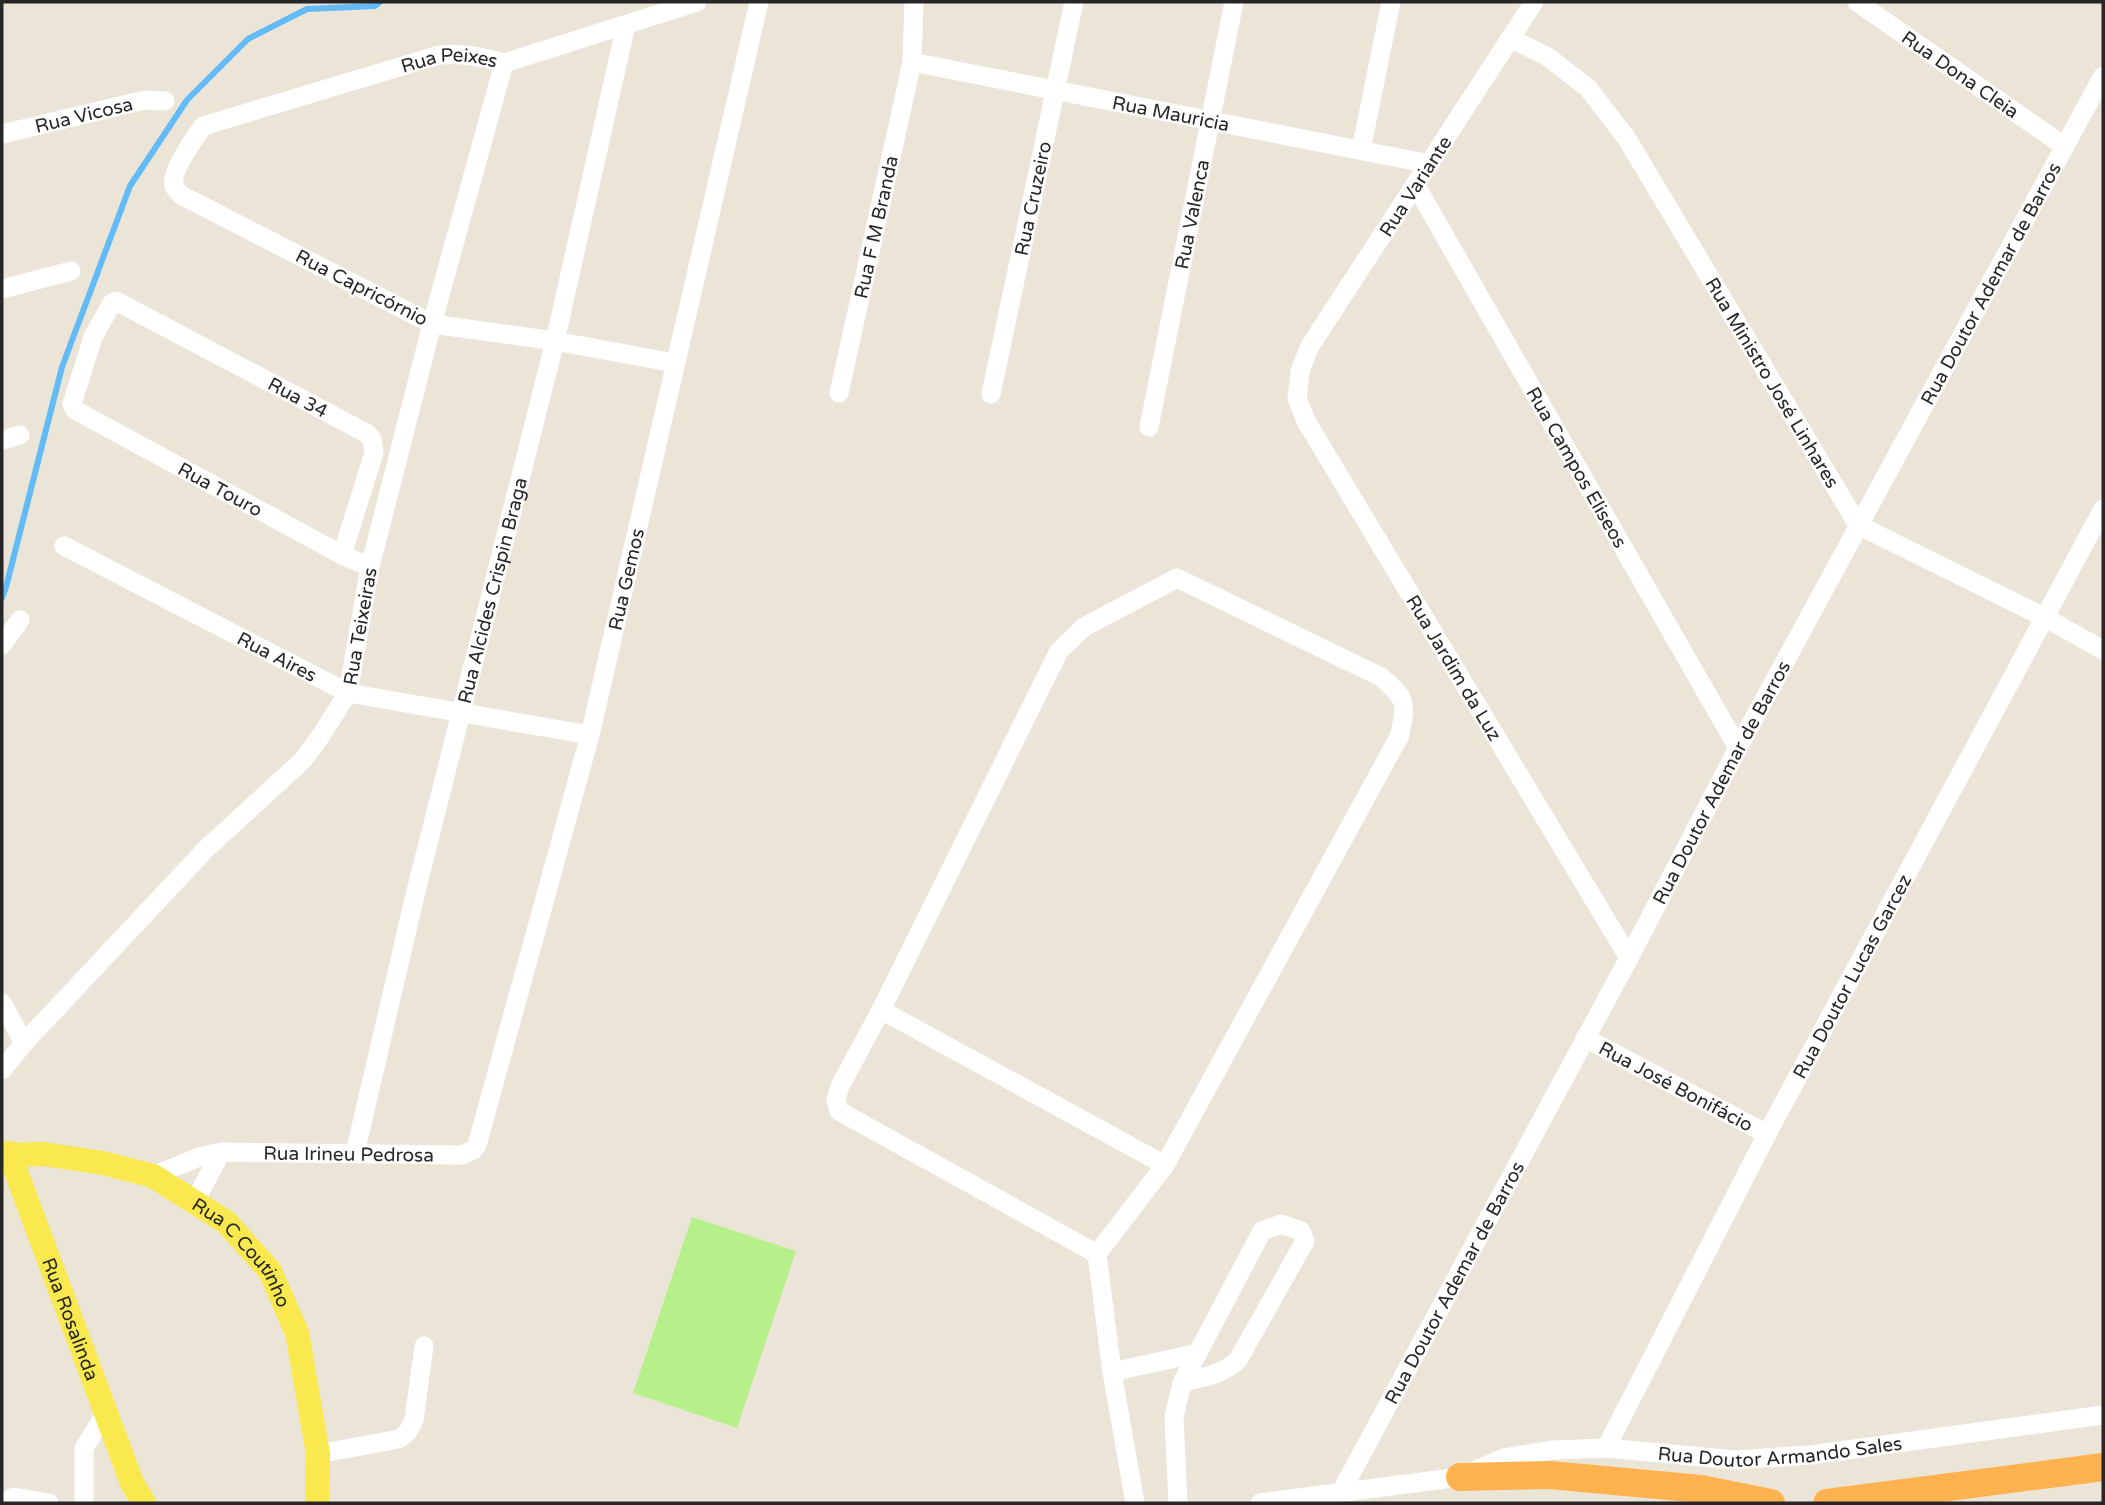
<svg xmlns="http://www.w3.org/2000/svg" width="2105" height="1505" font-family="'Varela Round',sans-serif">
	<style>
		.pitch { fill: #b7ef8a }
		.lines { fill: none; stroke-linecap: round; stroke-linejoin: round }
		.stream { stroke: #62bbf6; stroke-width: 6 }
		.minor { stroke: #fff; stroke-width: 19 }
		.major { stroke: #f9e84e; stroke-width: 24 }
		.highway { stroke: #ffb24f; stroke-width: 28 }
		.labels { text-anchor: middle; stroke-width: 5; stroke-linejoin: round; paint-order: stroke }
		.street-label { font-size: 19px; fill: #272727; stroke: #fff }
	</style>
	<rect width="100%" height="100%" fill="#ebe5d7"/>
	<polygon class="pitch" points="692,1217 796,1251 737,1428 633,1393"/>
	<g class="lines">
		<polyline class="stream" points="2,598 6,587 62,367 130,186 187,100 248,39 307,9 375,6 380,2"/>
		<g class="minor">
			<path id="s1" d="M1534,2L1310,346L1300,371L1297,398L1306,421L1629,958"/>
			<path id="s2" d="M1857,2L2064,146"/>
			<path id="s3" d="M1510,38L1548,57L1588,88L1627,139L1858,525L2044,617L2103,650"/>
			<path id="s4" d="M912,62L1430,164"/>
			<path id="s5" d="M2,134L136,102L147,100L165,101"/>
			<polyline points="1361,150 1391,2"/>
			<path id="s6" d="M1416,186L1738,748"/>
			<polyline points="2,289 71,271"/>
			<path id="s7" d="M675,363L555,341L432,324L181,195C179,193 175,188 174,186C170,171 195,138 203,126L439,55C462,53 481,56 504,63L697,2"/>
			<path id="s8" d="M839,393L912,62L914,2"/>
			<path id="s9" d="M991,394L1074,2"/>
			<path id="s10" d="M1149,427L1234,2"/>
			<polyline points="2,440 20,435"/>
			<path id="s11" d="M64,546L348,693L590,735"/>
			<path id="s12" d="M342,555L374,453L372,439L366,433L116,301L112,303L93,337L72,404L75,410L342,555L370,567"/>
			<polyline points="2,645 20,620"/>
			<polyline points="2,1003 24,1043"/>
			<polyline points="881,1010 840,1086 836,1100 839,1111 1097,1254"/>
			<path id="s13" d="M1585,1038L1767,1134"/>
			<path id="s14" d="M2,1070L24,1043L206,849L303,760L320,737L348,693L370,567L432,324L504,63"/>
			<path id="s15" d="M355,1153L416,891L555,341L626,25"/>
			<path id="s16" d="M153,1176L199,1157L221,1152L462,1155L473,1150L477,1145L590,735L759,2"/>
			<polyline points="194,1203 221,1152"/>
			<polyline points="1112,1372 1198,1353"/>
			<path id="s17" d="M1606,1448L1767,1134L2103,509"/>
			<polyline points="318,1454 399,1439 407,1433 414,1420 424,1346"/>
			<path id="s18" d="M1341,1492L1629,958L1738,748L2103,76"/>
			<polyline points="2,1503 14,1497 49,1503"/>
			<polyline points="84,1503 84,1448 106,1413"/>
			<path d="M1135,1503L1112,1372L1097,1254L1165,1165L1400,735C1406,701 1407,700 1381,677L1177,578L1084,627L1059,651L881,1010L1165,1165"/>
			<path d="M1178,1503L1174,1417L1182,1383L1262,1231L1281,1224L1301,1231L1305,1241L1238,1360C1222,1375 1202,1377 1182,1383"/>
			<path id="s19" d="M1260,1503L1460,1477L1504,1458L1553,1450L1606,1448L1735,1460L1810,1455L2103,1415"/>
		</g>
		<g class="major">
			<path id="s20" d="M9,1153L132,1483L144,1503"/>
			<path id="s21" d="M2,1155L44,1154L103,1163L153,1176L226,1222L270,1271L297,1333L318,1454L317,1503"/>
		</g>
		<g class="highway">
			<polyline points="1460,1477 1550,1475 1701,1489 1771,1503"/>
			<polyline points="1827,1503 2103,1467"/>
		</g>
	</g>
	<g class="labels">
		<g class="street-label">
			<text dy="7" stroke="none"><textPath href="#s7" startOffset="864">Rua Peixes</textPath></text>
			<text dy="7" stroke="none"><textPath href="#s2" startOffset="126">Rua Dona Cleia</textPath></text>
			<text dy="7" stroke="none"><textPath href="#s4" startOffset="264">Rua Mauricia</textPath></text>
			<text dy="7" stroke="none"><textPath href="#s5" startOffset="84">Rua Vicosa</textPath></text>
			<text transform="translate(1415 186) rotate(-57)" y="7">Rua Variante</text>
			<text dy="7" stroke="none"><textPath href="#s9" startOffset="200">Rua Cruzeiro</textPath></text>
			<text dy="7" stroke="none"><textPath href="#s10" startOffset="217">Rua Valenca</textPath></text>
			<text dy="7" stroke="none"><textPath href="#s8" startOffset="170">Rua F M Branda</textPath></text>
			<text dy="7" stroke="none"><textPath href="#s18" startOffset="1372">Rua Doutor Ademar de Barros</textPath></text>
			<text transform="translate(362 287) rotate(27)" y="7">Rua Capricórnio</text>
			<text dy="7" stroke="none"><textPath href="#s3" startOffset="441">Rua Ministro José Linhares</textPath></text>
			<text transform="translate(298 397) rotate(28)" y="7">Rua 34</text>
			<text dy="7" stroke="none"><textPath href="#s6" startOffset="324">Rua Campos Eliseos</textPath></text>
			<text dy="7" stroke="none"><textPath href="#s12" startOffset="698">Rua Touro</textPath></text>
			<text dy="7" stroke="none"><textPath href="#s16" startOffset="917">Rua Gemos</textPath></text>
			<text dy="7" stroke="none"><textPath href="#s15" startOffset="579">Rua Alcides Crispin Braga</textPath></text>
			<text dy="7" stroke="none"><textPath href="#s14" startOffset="581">Rua Teixeiras</textPath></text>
			<text dy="7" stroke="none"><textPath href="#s11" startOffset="240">Rua Aires</textPath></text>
			<text dy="7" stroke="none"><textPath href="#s1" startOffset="777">Rua Jardim da Luz</textPath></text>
			<text dy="7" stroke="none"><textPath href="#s18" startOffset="805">Rua Doutor Ademar de Barros</textPath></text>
			<text dy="7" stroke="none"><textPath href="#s17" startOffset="532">Rua Doutor Lucas Garcez</textPath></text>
			<text dy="7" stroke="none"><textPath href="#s13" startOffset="103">Rua José Bonifácio</textPath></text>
			<text dy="7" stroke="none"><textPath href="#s16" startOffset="200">Rua Irineu Pedrosa</textPath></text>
			<text dy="7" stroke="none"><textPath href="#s21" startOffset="273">Rua C Coutinho</textPath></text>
			<text dy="7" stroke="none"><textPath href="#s18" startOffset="238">Rua Doutor Ademar de Barros</textPath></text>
			<text dy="7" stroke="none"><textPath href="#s20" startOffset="177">Rua Rosalinda</textPath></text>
			<text dy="7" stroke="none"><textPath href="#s19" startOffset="527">Rua Doutor Armando Sales</textPath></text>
		</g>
	</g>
	<rect width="2105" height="1505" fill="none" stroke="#272727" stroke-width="7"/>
</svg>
